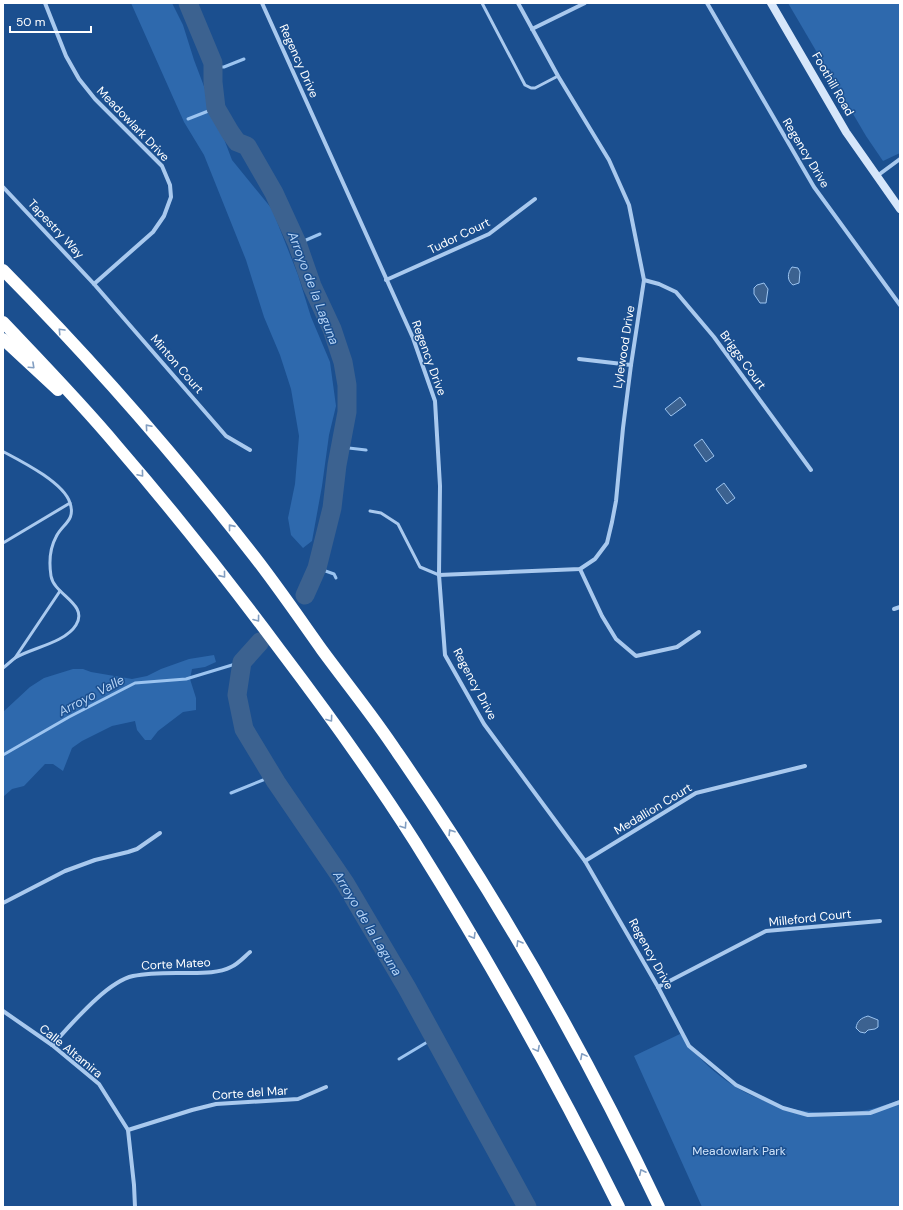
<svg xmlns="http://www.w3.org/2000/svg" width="903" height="1210" font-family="'DM Sans',sans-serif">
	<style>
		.green { fill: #2e69ad }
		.water { fill: #3c6290; stroke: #9cc4f0 }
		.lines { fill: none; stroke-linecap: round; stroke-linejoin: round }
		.stream { stroke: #9cc4f0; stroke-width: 3 }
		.river { stroke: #3c6290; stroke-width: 19 }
		.service { stroke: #a9c9ee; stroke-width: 3 }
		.minor { stroke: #a9c9ee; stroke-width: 4 }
		.secondary { stroke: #d6e6fa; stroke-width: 8 }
		.motorway { stroke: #fff; stroke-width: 12 }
		.oneway { stroke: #829ec1 }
		.labels { text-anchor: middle; stroke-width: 3; stroke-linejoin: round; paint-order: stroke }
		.street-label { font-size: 12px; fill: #fff; stroke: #1b4f8f }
		.park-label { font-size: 12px; fill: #cfe3fa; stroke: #1b4f8f }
		.water-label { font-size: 13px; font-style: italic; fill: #b5d3f5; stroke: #1b4f8f }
	</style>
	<rect width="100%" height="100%" fill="#1b4f8f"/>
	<g class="green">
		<polygon points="131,3 172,3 183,25 194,60 232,160 272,209 298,275 311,317 330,362 336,406 329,435 322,486 312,541 303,548 291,535 288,518 295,484 299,436 291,389 280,355 264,317 246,260 204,155 184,122"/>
		<polygon points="788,3 900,3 900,153 883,161 866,136"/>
		<polygon points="214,655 216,662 205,667 192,669 190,679 196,698 196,710 183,712 158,731 151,740 145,740 137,730 135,721 112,726 82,741 72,748 63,771 53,764 45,764 24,786 12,789 3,797 3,712 30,687 44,678 73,669 83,669 91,672 132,679 147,676 161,669 189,659"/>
		<path d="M680,1034C692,1049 704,1064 720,1076C759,1107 813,1118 862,1111C875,1109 887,1104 900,1100V1207H702L634,1056Z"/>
	</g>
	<g class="water">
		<path d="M792,267L798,268L800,272L799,283L793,285C787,281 787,273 792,267Z"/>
		<polygon points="764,283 768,289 766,303 760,303 754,294 754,288 757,285"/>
		<polygon points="680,397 686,405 671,416 665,409"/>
		<polygon points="702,439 714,456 706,462 694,445"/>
		<polygon points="724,483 735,498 727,504 716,489"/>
		<path d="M868,1016L878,1020V1027L875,1029L868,1030L865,1033L860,1032L856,1028C857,1021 861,1018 868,1016Z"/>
	</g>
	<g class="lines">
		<g class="stream">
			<polyline points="213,67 224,67 244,59"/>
			<polyline points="188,119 216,108"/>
			<polyline points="297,244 320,234"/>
			<polyline points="340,447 366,450"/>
			<polyline points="317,568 334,574 336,578"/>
			<polyline points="3,755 69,717 135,683 186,679 242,662"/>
			<polyline points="231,793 273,776"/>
			<polyline points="399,1059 434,1038"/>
		</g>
		<g class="river">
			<polyline points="188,3 213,63 213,82 216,108 230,132 237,142 247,146 274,193 297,243 312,286 332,329 343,362 347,385 347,412 337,465 332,508 317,568 305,595"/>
			<polyline points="260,642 242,662 237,695 244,729 276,782 345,883 407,988 527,1207"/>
		</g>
		<g class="service">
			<polyline points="482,3 525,85 531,88 535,88 558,76"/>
			<path d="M3,453L4,452C23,462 64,483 70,503C76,521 62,524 56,537C50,548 49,563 51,576C54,595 89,604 76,625C65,643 31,648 15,658C11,661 7,665 3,668"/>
			<polyline points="370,511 381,513 398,524 420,567 439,575"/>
			<polyline points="3,543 70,503"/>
			<polyline points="15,658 60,591"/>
		</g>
		<g class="minor">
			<polyline points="45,3 66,56 79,79 95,99 162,166 170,185 171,197 164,216 153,232 94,284"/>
			<polyline points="262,3 413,338 435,401 440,486 439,575 445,655 484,724 585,861 658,987 689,1046 736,1085 783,1108 808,1115 870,1113 900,1102"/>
			<polyline points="707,3 814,187 900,305"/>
			<polyline points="532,29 585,3"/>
			<polyline points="877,176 900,159"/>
			<polyline points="3,187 94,284 226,436 250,450"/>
			<polyline points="386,280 489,234 535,199"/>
			<polyline points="644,280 659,284 676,292 714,337 811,470"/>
			<polyline points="579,359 631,365"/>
			<polyline points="580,569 602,616 616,639 636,656 677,647 699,632"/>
			<polyline points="439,575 580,569 595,559 607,543 612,522 616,501 623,428 631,365 644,280 629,205 609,160 558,76 518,3"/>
			<polyline points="894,609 900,607"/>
			<polyline points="585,861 696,793 805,766"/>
			<polyline points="3,903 65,871 95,860 128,852 137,849 160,833"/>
			<polyline points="658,987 766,931 880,921"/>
			<polyline points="3,1011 52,1045 99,1084 128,1130 134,1185 135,1207"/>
			<path d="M52,1045C71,1025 106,982 133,976C152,972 172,973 191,973C204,973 219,973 231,967C238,964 244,957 250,952"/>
			<polyline points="128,1130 192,1110 216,1104 298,1099 326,1087"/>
		</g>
		<polyline class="secondary" points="771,3 846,132 900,209"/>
		<g class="motorway">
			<path d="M3,270C92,360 176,456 254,556C278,587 300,619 322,650C347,684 374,717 397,752C497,896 584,1049 659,1207"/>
			<path d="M3,322C42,363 81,403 117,446C174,512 228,580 280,650C327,712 373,776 415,842C489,960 557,1082 619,1207"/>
			<polyline points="3,339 58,390"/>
		</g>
	</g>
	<defs><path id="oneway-chevron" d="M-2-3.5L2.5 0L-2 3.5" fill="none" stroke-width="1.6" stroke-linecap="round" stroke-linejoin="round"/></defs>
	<g class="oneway">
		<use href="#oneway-chevron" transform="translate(61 331) rotate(-133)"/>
		<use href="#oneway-chevron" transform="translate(32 366) rotate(43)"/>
		<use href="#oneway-chevron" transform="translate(148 427) rotate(-131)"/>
		<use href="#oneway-chevron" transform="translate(141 474) rotate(50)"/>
		<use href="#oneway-chevron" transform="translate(231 527) rotate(-129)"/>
		<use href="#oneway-chevron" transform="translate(223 575) rotate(51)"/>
		<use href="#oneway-chevron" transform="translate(257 619) rotate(53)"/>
		<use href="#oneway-chevron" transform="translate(330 719) rotate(54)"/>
		<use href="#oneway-chevron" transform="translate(404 826) rotate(56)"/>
		<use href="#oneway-chevron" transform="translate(451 832) rotate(-122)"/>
		<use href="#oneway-chevron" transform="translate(473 936) rotate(59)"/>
		<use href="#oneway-chevron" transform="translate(519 943) rotate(-121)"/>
		<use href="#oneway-chevron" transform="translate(537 1049) rotate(62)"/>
		<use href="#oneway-chevron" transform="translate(583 1056) rotate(-118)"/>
		<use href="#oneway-chevron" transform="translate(642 1172) rotate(-116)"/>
	</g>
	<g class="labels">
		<g class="street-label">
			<text transform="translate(299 61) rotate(66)" y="4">Regency Drive</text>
			<text transform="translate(833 84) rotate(60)" y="4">Foothill Road</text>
			<text transform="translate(133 124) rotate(46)" y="4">Meadowlark Drive</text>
			<text transform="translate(806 153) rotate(59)" y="4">Regency Drive</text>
			<text transform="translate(56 229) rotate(47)" y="4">Tapestry Way</text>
			<text transform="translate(459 236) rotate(-26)" y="4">Tudor Court</text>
			<text transform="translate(624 347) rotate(-81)" y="4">Lylewood Drive</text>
			<text transform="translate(429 358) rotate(70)" y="4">Regency Drive</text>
			<text transform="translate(743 360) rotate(54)" y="4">Briggs Court</text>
			<text transform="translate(177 364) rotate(49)" y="4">Minton Court</text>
			<text transform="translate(475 684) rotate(62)" y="4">Regency Drive</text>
			<text transform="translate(653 809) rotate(-31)" y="4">Medallion Court</text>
			<text transform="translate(810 918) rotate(-6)" y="4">Milleford Court</text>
			<text transform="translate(651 954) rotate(61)" y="4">Regency Drive</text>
			<text transform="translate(176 964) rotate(-3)" y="4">Corte Mateo</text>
			<text transform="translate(71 1051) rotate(39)" y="4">Calle Altamira</text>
			<text transform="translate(250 1093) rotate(-4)" y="4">Corte del Mar</text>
		</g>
		<g class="park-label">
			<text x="739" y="1155">Meadowlark Park</text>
		</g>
		<g class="water-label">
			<text transform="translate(314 288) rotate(69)" y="5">Arroyo de la Laguna</text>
			<text transform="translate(91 695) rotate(-28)" y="5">Arroyo Valle</text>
			<text transform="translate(368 923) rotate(59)" y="5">Arroyo de la Laguna</text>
		</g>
	</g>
	<rect width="903" height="1210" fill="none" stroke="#ffffff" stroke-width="8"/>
	<path d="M10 26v6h81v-6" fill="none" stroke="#ffffff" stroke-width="2"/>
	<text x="16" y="26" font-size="12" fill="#ffffff" stroke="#1b4f8f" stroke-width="3" paint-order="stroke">50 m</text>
</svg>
